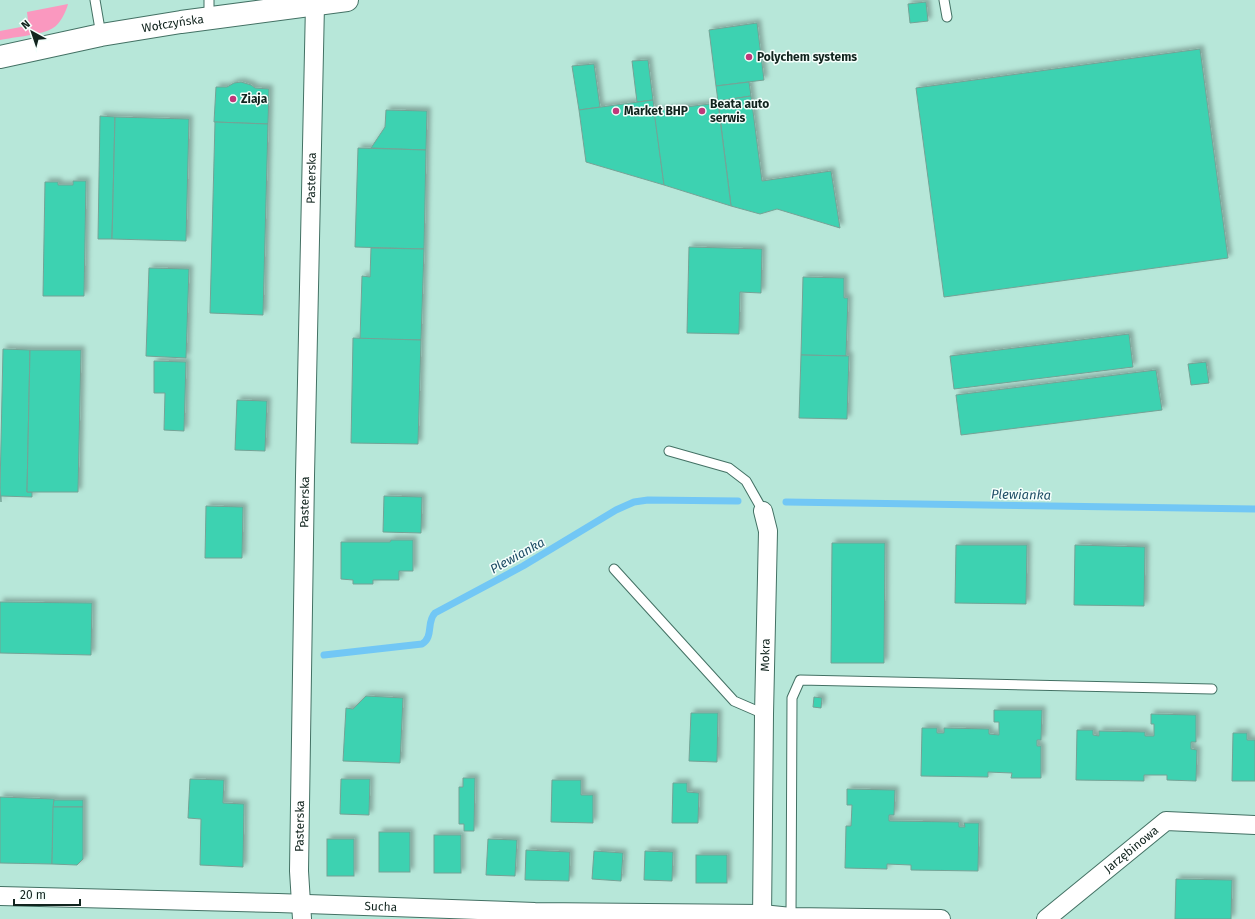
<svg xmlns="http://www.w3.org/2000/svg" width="1255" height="919" font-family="'Fira Sans',sans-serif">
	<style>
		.green { fill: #fa98bf }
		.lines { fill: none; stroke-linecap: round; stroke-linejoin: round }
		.stream { stroke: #72c7f5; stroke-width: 7 }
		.building { fill: #3cd2b1; stroke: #75a396; filter: url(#shadow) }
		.service-casing { stroke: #437164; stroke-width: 11 }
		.minor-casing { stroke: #437164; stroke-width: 20 }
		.tertiary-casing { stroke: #437164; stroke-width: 24 }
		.service { stroke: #fff; stroke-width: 9 }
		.minor { stroke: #fff; stroke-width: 18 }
		.tertiary { stroke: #fff; stroke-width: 22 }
		.poi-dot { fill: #bf387a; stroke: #f5fffc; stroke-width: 1.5 }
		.labels { text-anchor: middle; stroke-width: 3; stroke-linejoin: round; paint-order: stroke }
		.street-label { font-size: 12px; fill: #11241e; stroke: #f5fffc }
		.poi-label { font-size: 12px; font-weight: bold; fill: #11241e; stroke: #f5fffc; text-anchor: start }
		.water-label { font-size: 13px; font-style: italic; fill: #204f67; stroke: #f5fffc }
	</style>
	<defs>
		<filter id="shadow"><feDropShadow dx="3.5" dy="-3.5" stdDeviation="2" flood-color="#0004"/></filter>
	</defs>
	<rect width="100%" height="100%" fill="#b7e7d9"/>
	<path class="green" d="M68,4C66,12 60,24 53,28C42,35 14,37 0,40V31L26,26L25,23L28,21L27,12Z"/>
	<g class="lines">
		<g class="stream">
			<polyline points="786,502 1255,509"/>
			<path d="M324,655L422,644C434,637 426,622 435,613L523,566L616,510L634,502L648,500L738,501"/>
		</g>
	</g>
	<g class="building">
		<polygon points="926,2 928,21 910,23 908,4"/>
		<polygon points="757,23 764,80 716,86 709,30"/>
		<polygon points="1200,49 1228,258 944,297 916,88"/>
		<polygon points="648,60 653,100 637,102 632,61"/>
		<polygon points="594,64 600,107 579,110 572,66"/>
		<polygon points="241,82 251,85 255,88 269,89 268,124 214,122 216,87 227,87 234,83"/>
		<polygon points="749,82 751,96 718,101 716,86"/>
		<polygon points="751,96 762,181 831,171 840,228 777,209 760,214 731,206 718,101"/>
		<polygon points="653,100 664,185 586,162 579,110"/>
		<polygon points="718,103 731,206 664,185 654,111"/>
		<polygon points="386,110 427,111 426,150 371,148 385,127"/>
		<polygon points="100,116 115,117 112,239 98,239"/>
		<polygon points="115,117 189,119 186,241 112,239"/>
		<polygon points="215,122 268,124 263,315 210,313"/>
		<polygon points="358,148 426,150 424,249 355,247"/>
		<polygon points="73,181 86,181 84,296 43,296 45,182 58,182 58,185 73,185"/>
		<polygon points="689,247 762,249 761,293 740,292 739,334 687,333"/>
		<polygon points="371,248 424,249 421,340 360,339 362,276 370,277"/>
		<polygon points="149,268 189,269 186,358 146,356"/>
		<polygon points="803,277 844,278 844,298 848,298 846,356 801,355"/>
		<polygon points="1129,334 1133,367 954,389 950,356"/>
		<polygon points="353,338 421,340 418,444 351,443"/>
		<polygon points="3,349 30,350 27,492 32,492 32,497 1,496 1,502 0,488"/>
		<polygon points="30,350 81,350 78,492 27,492"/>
		<polygon points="801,355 849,356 847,419 799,418"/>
		<polygon points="154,361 186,362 184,431 164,430 165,393 154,393"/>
		<polygon points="1206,362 1209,383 1191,385 1188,364"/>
		<polygon points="1156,370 1162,410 961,435 956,395"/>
		<polygon points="237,400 267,401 265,451 235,450"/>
		<polygon points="384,496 422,497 421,533 383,532"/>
		<polygon points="206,506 243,507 242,558 205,558"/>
		<polygon points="391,540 413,540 413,571 399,571 399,580 373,580 373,584 353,584 353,580 341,579 341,542 390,542"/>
		<polygon points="832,543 885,543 884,663 831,663"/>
		<polygon points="956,545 1027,545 1026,604 955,603"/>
		<polygon points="1075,545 1145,547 1144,606 1074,605"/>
		<polygon points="0,602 92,603 91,655 0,653"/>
		<polygon points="366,696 403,698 400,763 343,761 346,708 353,709"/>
		<polygon points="814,697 822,698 821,708 813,707"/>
		<polygon points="994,710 1042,710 1041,740 1037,740 1037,746 1041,746 1041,778 1011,778 1012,773 988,772 988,777 921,776 922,728 937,728 937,733 944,733 944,728 989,729 989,734 999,735 999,722 994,722"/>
		<polygon points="691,713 718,713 717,762 689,761"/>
		<polygon points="1151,714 1196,715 1196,742 1191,742 1191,749 1197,750 1196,781 1167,780 1167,775 1144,775 1144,781 1076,780 1077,730 1093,730 1093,735 1099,736 1099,731 1145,732 1145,736 1154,736 1154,724 1151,724"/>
		<polygon points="1233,733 1247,733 1247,740 1255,740 1255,781 1232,781"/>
		<polygon points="463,778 475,778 474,831 464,831 464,824 459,824 459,787 463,787"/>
		<polygon points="190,779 224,780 223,803 244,804 243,867 200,865 201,819 188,818"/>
		<polygon points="341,779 370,779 369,815 340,814"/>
		<polygon points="552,780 581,780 581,795 593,795 593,823 551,822"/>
		<polygon points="673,783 687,783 687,792 699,793 698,823 672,823"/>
		<polygon points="847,789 895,790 894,815 889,815 889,821 959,822 959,827 965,827 964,823 979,823 978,871 911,870 911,865 887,864 887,869 845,868 846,826 851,826 852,805 847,805"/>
		<polygon points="0,797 54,799 52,864 0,863"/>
		<polygon points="54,800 83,800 83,807 53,807"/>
		<polygon points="53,807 83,807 83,859 77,865 52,864"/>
		<rect x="379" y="832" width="31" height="40"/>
		<rect x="434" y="835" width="27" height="38"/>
		<rect x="327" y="839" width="27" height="37"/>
		<polygon points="488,839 517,840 515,876 486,875"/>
		<polygon points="526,850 570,852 569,881 525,880"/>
		<polygon points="594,851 623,853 621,881 592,879"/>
		<polygon points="645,851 673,852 672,881 644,880"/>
		<rect x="696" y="855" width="31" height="28"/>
		<polygon points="1176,879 1232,880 1231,919 1175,919"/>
	</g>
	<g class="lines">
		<g class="service-casing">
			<g id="service">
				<polyline points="95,0 101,35"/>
				<polyline points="944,0 947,17"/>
				<polyline points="209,18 209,0"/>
				<polyline points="669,451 729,468 746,481 763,511"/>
				<polyline points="614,569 734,701 764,714"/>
				<polyline points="791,917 792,698 800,680 1212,689"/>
			</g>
		</g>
		<g class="minor-casing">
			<g id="minor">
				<path id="s1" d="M0,896L278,903L535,912L762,914L791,917L941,919"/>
				<path id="s2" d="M302,919L299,871L305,476L315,4"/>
				<path id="s3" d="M762,919L764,714L768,531L763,511"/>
				<path id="s4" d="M1046,919L1166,821L1255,825"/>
			</g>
		</g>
		<g class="tertiary-casing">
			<g id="tertiary">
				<path id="s5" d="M0,57L101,35L181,22L347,0"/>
			</g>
		</g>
		<use href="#service" class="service"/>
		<use href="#minor" class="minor"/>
		<use href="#tertiary" class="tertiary"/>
	</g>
	<g class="poi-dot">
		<circle cx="749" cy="57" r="4"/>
		<circle cx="233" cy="99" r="4"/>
		<circle cx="616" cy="111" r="4"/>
		<circle cx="702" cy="111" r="4"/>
	</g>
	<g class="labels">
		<g class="street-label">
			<text dy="4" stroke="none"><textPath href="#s5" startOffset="176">Wołczyńska</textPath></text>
			<text dy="4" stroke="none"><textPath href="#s2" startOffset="741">Pasterska</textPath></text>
			<text dy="4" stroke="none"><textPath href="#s2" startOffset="417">Pasterska</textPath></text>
			<text dy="4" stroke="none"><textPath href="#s3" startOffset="264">Mokra</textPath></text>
			<text dy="4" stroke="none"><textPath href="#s2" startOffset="93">Pasterska</textPath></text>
			<text dy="4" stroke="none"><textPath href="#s4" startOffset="110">Jarzębinowa</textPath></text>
			<text dy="4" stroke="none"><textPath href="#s1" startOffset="381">Sucha</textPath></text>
		</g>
		<g class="poi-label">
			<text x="757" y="61">Polychem systems</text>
			<text x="241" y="103">Ziaja</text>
			<text x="710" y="108">Beata auto<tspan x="710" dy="14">serwis</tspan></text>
			<text x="624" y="115">Market BHP</text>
		</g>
		<g class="water-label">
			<text transform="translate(1021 494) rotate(1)" y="5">Plewianka</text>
			<text transform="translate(517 555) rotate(-29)" y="5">Plewianka</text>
		</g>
	</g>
	<g transform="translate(32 32) rotate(320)" stroke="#f5fffc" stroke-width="3" paint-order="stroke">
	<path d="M0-3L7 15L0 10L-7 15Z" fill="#11241e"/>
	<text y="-6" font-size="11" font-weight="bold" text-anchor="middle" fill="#11241e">N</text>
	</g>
	<path d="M14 899v6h66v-6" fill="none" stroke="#11241e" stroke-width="2"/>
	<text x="20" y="899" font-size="12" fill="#11241e" stroke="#f5fffc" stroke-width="3" paint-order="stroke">20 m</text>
</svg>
